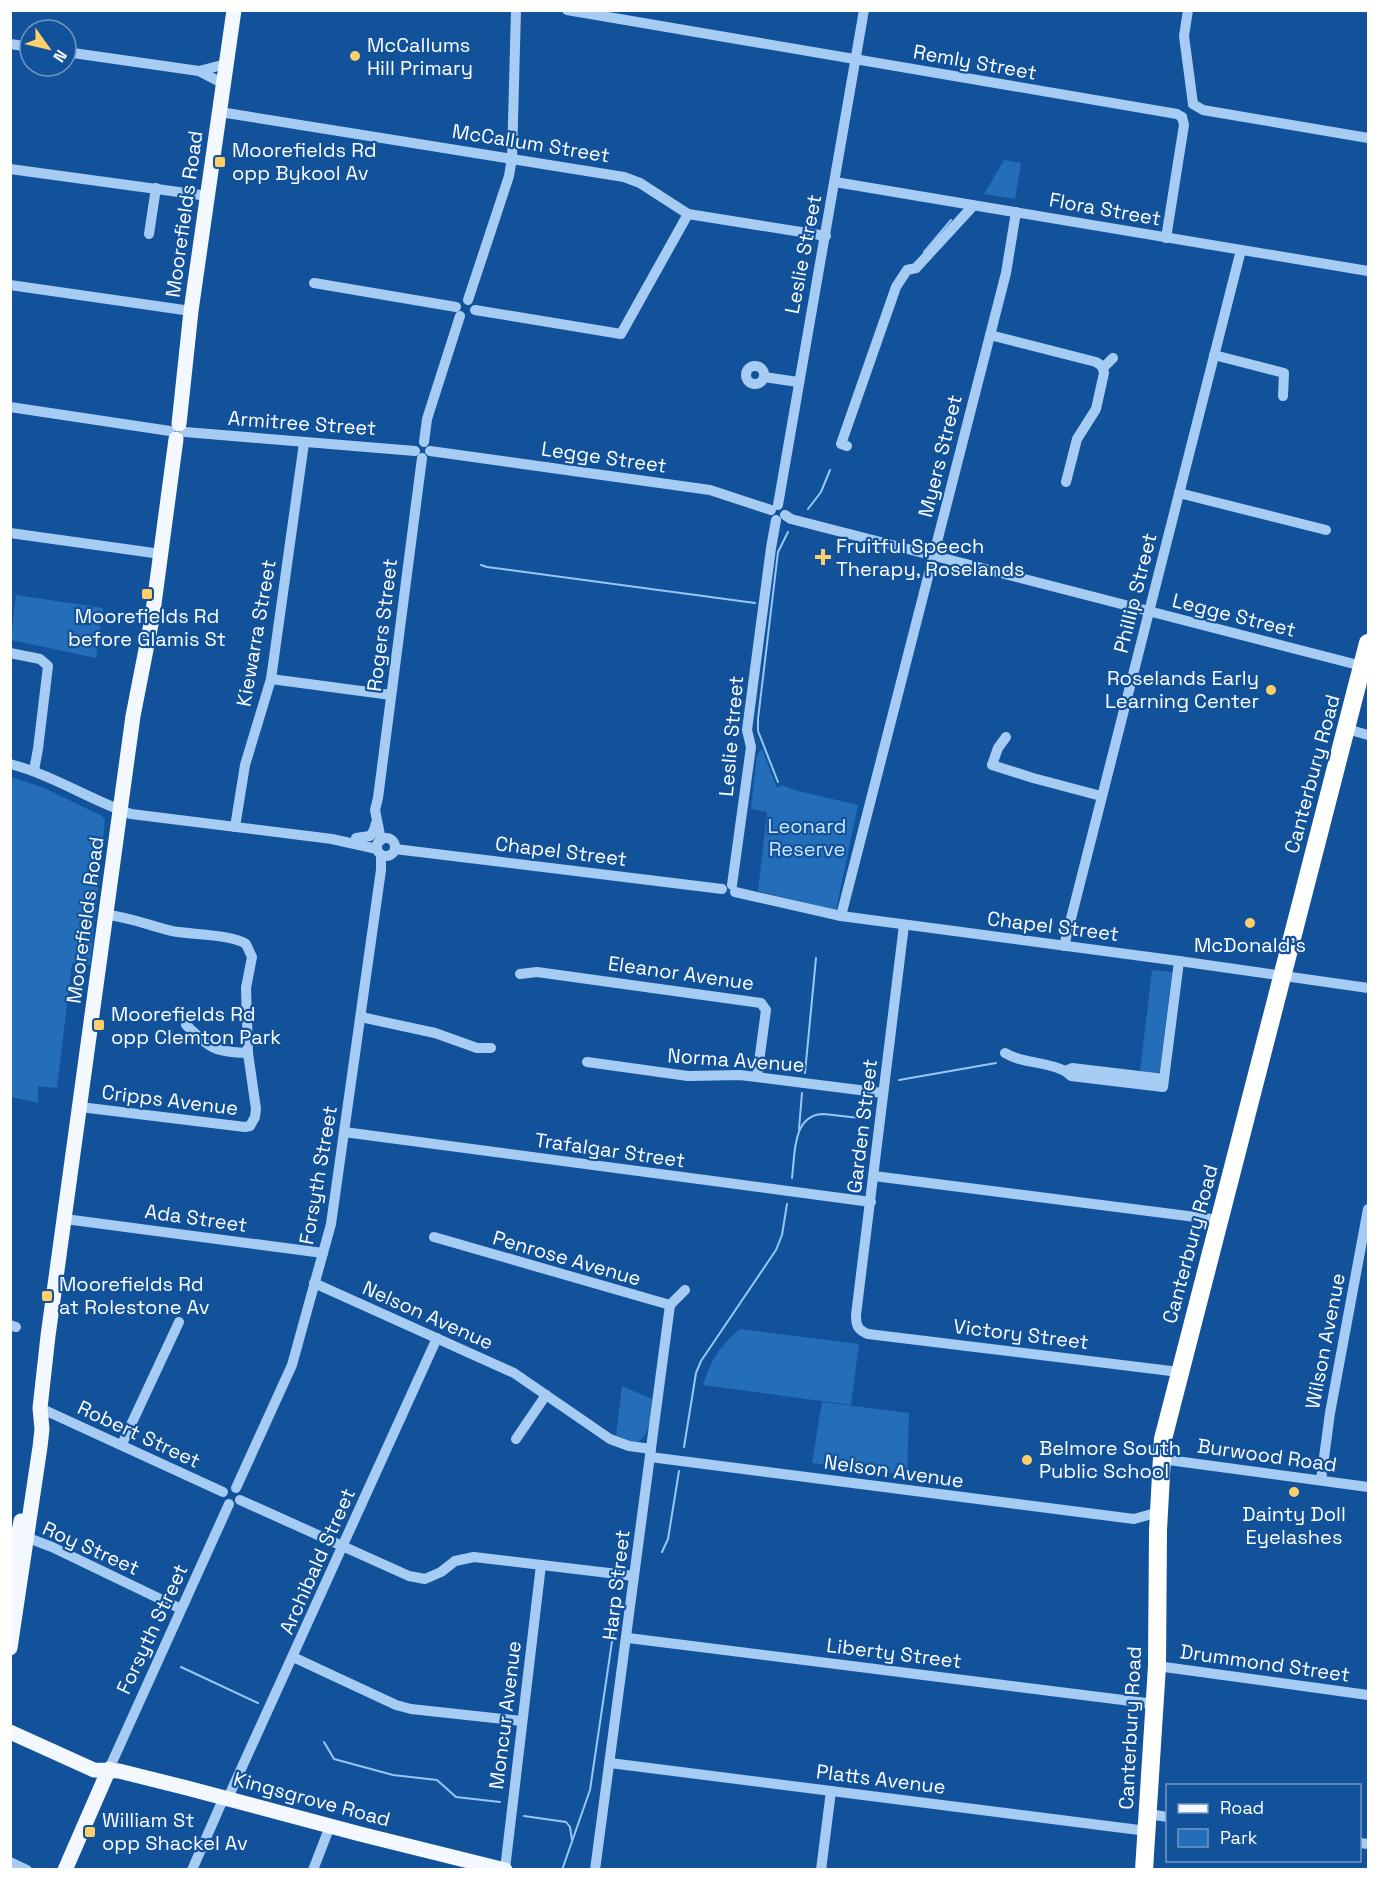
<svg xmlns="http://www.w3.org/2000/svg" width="1379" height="1880" font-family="'Space Grotesk',sans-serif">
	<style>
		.green { fill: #246db9 }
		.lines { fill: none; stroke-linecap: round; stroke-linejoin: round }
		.stream { stroke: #97c7f7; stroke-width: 2 }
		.minor { stroke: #a6ccf4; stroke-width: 10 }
		.major { stroke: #f3f8ff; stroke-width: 15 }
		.highway { stroke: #fff; stroke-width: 18 }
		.poi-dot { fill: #ffcf69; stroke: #12529b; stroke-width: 2 }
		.labels { text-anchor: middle; stroke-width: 4.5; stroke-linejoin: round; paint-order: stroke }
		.poi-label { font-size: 20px; fill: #fff; stroke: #12529b; text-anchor: start }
		.street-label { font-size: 20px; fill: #fff; stroke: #12529b }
		.park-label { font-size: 20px; fill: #cee5fe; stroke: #12529b }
	</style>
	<rect width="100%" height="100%" fill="#12529b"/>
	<g class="green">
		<polygon points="1004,160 1021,163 1015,199 984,194"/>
		<polygon points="16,595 103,608 96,658 11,640"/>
		<polygon points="762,749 777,788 781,785 798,791 858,805 836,910 758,891 767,812 751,809 757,755"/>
		<polygon points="11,777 42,787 102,816 105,820 90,965 72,963 57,1088 38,1086 38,1103 11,1097"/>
		<polygon points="1152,970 1172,972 1160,1070 1156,1074 1140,1072"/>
		<path d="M740,1329L859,1344L851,1405L703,1385C711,1359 720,1346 740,1329Z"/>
		<path d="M622,1386L652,1399C650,1415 652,1436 635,1443L616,1435Z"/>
		<polygon points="822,1402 909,1413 907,1475 812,1463"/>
	</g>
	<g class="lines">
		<g class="stream">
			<polyline points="924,252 951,220"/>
			<polyline points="808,509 821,492 830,470"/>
			<polyline points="481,565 487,567 755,603"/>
			<polyline points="778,782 758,731 758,719 778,552 788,532"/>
			<polyline points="805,1073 816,958"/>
			<polyline points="899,1080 996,1063"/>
			<polyline points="799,1129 802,1093"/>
			<path d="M792,1178C795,1155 792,1114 824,1114L868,1119"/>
			<polyline points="684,1447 696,1373 701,1361 776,1250 782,1235 787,1204"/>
			<polyline points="662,1552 668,1539 679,1471"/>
			<polyline points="181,1667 258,1703"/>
			<polyline points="324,1742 334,1759 393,1775 437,1780 456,1797 500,1802"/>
			<polyline points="524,1816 566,1822 570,1827 572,1840"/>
			<polyline points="562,1870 590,1790 614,1628"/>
		</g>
		<g class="minor">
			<polyline points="567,10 1177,114 1182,117"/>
			<polyline points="1188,10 1184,36 1193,104"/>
			<polyline points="10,44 30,47"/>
			<polyline points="66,52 199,71 224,84"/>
			<polyline points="199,71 226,64"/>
			<polyline points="1193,104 1203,110 1368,138"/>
			<polyline points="220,112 624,177 640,183 688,214 826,236"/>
			<polyline points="10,169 208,196"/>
			<polyline points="835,182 1368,271"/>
			<polyline points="149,234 156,188"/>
			<polyline points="1166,238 1184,125 1182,117"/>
			<polyline points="314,283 456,307"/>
			<polyline points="10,285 191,311"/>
			<polyline points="468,300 509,176 512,158 516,10"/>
			<polyline points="475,310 621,334 688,214"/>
			<polyline points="990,335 1096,362 1102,366 1104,373 1096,409 1077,439 1066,482"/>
			<polyline points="1214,355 1284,373 1283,396"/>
			<circle cx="755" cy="375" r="9"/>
			<polyline points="1103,368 1113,358"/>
			<polyline points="764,377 798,382"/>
			<polyline points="10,407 170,431"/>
			<polyline points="185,432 415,451"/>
			<polyline points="424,442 427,419 460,316"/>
			<polyline points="847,446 841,444 896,287 907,270 916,268 973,206"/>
			<polyline points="430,451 710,490 771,510"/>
			<polyline points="1179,493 1326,530"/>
			<polyline points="778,505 864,10"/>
			<polyline points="785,515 791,519 1362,666"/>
			<polyline points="10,533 161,554"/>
			<polyline points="10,653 40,659 48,666 38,749 34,770"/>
			<polyline points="271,679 391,695"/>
			<polyline points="1347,729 1368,735"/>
			<polyline points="1006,737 998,748 992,765 1033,778 1101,796"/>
			<path d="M10,764C53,775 90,800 131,814L332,839L377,849"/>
			<polyline points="235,827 245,765 271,679 304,443"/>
			<circle cx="386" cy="847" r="9"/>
			<polyline points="356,838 370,836 374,830 376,823"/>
			<polyline points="381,840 375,810 378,798 422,458"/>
			<polyline points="395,849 722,889"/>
			<polyline points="732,885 751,747 747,730 771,548 776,520"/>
			<polyline points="735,892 841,916 1179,961 1368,988"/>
			<polyline points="841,916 1006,273 1016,212"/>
			<path d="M904,925L856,1315C856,1326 858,1330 868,1334L1179,1372"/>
			<polyline points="1064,946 1241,250"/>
			<polyline points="520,974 537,972 761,1003 766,1010 757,1077"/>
			<polyline points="361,1017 435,1033 477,1048 491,1048"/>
			<path d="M186,1025C210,1048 213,1052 248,1053"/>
			<path d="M1005,1053C1023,1064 1046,1061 1065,1071"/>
			<polyline points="587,1062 688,1076 740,1075 883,1093"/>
			<polyline points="1164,1079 1072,1068 1065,1071 1071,1076 1163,1087 1179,961"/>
			<path d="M80,1107L245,1127L250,1126L255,1117L256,1109L248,1053L246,988L252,957L246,944C231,934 192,935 172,931C150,926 130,917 107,915"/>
			<polyline points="344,1132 871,1202"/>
			<polyline points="874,1176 1219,1220"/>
			<polyline points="65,1219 323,1253"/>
			<polyline points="434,1237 670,1305"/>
			<polyline points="314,1283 514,1373 610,1439 629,1446 651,1449"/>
			<polyline points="670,1305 685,1290"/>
			<polyline points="10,1325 16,1327"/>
			<polyline points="40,1408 223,1492"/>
			<polyline points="516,1439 546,1395"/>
			<polyline points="122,1444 179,1322"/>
			<polyline points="650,1457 1134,1519 1159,1512"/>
			<polyline points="1161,1459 1368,1487"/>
			<polyline points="1321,1480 1330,1413 1368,1209"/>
			<polyline points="236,1488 292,1365 331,1224 381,870 381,855"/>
			<polyline points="240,1500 409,1576 425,1579 441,1572 455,1561 474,1557 634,1576"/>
			<polyline points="20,1538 31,1539 52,1547 181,1609"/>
			<polyline points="628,1638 1155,1704"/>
			<polyline points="293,1657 396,1705 411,1709 522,1721"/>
			<polyline points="1157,1666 1368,1695"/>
			<polyline points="610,1763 1147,1831"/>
			<polyline points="109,1769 229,1504"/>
			<polyline points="1148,1814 1168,1817"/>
			<polyline points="1360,1843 1368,1844"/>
			<polyline points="10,1862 27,1870"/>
			<polyline points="505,1869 541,1565"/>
			<polyline points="192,1870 221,1804 228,1798 232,1789 437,1338"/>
			<polyline points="313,1870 330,1826"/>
			<polyline points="595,1870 670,1305"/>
			<polyline points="821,1870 831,1791"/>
		</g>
		<g class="major">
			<polyline points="179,424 191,311 234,10"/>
			<polyline points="10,1580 21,1521"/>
			<polyline points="10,1648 40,1447 42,1429 40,1408 48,1336 133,716 152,619 176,439"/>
			<polyline points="10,1732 94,1770 119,1771 187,1788 360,1834 505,1870"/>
			<polyline points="65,1870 109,1769"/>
		</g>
		<polyline class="highway" points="1144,1870 1157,1666 1158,1530 1163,1439 1368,643"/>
	</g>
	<g class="poi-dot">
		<circle cx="355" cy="56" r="6"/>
		<rect x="214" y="156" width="12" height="12" rx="3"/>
		<path d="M820 548h6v6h6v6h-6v6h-6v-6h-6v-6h6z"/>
		<rect x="141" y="588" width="12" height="12" rx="3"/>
		<circle cx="1271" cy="690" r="6"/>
		<circle cx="1250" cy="923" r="6"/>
		<rect x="93" y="1019" width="12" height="12" rx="3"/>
		<rect x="41" y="1290" width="12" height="12" rx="3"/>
		<circle cx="1027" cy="1460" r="6"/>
		<circle cx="1294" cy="1492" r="6"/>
		<rect x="84" y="1826" width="12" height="12" rx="3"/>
	</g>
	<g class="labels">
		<g class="poi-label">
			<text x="367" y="52">McCallums<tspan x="367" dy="23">Hill Primary</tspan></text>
			<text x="232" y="157">Moorefields Rd<tspan x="232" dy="23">opp Bykool Av</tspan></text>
			<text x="836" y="553">Fruitful Speech<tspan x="836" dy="23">Therapy, Roselands</tspan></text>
			<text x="147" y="623" text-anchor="middle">Moorefields Rd<tspan x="147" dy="23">before Glamis St</tspan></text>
			<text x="1259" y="685" text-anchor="end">Roselands Early<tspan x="1259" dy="23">Learning Center</tspan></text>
			<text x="1250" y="952" text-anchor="middle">McDonald's</text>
			<text x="111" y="1021">Moorefields Rd<tspan x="111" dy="23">opp Clemton Park</tspan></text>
			<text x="59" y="1291">Moorefields Rd<tspan x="59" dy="23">at Rolestone Av</tspan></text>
			<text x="1039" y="1455">Belmore South<tspan x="1039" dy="23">Public School</tspan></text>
			<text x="1294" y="1521" text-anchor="middle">Dainty Doll<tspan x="1294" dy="23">Eyelashes</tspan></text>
			<text x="102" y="1827">William St<tspan x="102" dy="23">opp Shackel Av</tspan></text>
		</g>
		<g class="street-label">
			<text transform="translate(975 62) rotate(10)" y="7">Remly Street</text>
			<text transform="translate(531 143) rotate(9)" y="7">McCallum Street</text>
			<text transform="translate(1105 209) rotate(10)" y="7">Flora Street</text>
			<text transform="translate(184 214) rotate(-82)" y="7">Moorefields Road</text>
			<text transform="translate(803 254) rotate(-79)" y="7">Leslie Street</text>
			<text transform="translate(302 423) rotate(4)" y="7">Armitree Street</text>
			<text transform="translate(940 456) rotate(-76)" y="7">Myers Street</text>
			<text transform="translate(604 457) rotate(8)" y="7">Legge Street</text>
			<text transform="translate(1135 593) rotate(-76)" y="7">Phillip Street</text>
			<text transform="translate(1234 615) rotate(14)" y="7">Legge Street</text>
			<text transform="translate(382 625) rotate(-83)" y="7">Rogers Street</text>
			<text transform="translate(256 633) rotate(-80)" y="7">Kiewarra Street</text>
			<text transform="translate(731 736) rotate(-85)" y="7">Leslie Street</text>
			<text transform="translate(1312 774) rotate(-75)" y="7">Canterbury Road</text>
			<text transform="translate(561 851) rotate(7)" y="7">Chapel Street</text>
			<text transform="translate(85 920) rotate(-82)" y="7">Moorefields Road</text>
			<text transform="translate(1053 926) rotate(7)" y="7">Chapel Street</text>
			<text transform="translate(681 973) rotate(8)" y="7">Eleanor Avenue</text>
			<text transform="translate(736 1060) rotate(4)" y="7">Norma Avenue</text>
			<text transform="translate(170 1100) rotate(7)" y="7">Cripps Avenue</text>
			<text transform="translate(862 1126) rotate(-83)" y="7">Garden Street</text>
			<text transform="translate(610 1150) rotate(8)" y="7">Trafalgar Street</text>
			<text transform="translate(318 1175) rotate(-80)" y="7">Forsyth Street</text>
			<text transform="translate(196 1218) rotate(8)" y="7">Ada Street</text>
			<text transform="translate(1190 1244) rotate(-75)" y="7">Canterbury Road</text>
			<text transform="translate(567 1258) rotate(16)" y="7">Penrose Avenue</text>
			<text transform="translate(428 1315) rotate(24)" y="7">Nelson Avenue</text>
			<text transform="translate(1021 1334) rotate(7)" y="7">Victory Street</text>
			<text transform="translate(1325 1341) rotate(-79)" y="7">Wilson Avenue</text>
			<text transform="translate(139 1434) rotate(25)" y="7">Robert Street</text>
			<text transform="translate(1267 1455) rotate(8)" y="7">Burwood Road</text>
			<text transform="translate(894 1471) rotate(8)" y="7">Nelson Avenue</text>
			<text transform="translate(91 1548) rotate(24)" y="7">Roy Street</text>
			<text transform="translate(317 1561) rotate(-66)" y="7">Archibald Street</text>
			<text transform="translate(616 1585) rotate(-83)" y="7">Harp Street</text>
			<text transform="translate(152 1629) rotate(-65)" y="7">Forsyth Street</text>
			<text transform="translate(894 1653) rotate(7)" y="7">Liberty Street</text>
			<text transform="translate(1265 1663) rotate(8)" y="7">Drummond Street</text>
			<text transform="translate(505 1715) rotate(-83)" y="7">Moncur Avenue</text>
			<text transform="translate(1130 1728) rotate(-87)" y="7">Canterbury Road</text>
			<text transform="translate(881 1779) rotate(7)" y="7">Platts Avenue</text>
			<text transform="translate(312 1799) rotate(15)" y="7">Kingsgrove Road</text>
		</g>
		<g class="park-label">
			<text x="807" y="833">Leonard<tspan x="807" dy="23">Reserve</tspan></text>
		</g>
	</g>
	<rect width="1379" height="1880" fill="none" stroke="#ffffff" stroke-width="24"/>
	<rect x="1166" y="1784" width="195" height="78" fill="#12529b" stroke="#7197c3" stroke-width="1.5"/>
	<rect x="1178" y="1804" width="30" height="9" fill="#f3f8ff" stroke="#7197c3" stroke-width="1.5"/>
	<text x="1220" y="1814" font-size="18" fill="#ffffff">Road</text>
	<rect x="1178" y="1829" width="30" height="18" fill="#246db9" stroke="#7197c3" stroke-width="1.5"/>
	<text x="1220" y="1844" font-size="18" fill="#ffffff">Park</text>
	<g transform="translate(48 48) rotate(124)"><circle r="28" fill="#12529b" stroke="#7197c3" stroke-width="1.5"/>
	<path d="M0-4.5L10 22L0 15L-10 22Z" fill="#ffcf69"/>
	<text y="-9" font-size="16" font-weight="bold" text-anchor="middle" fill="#ffffff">N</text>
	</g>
</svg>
